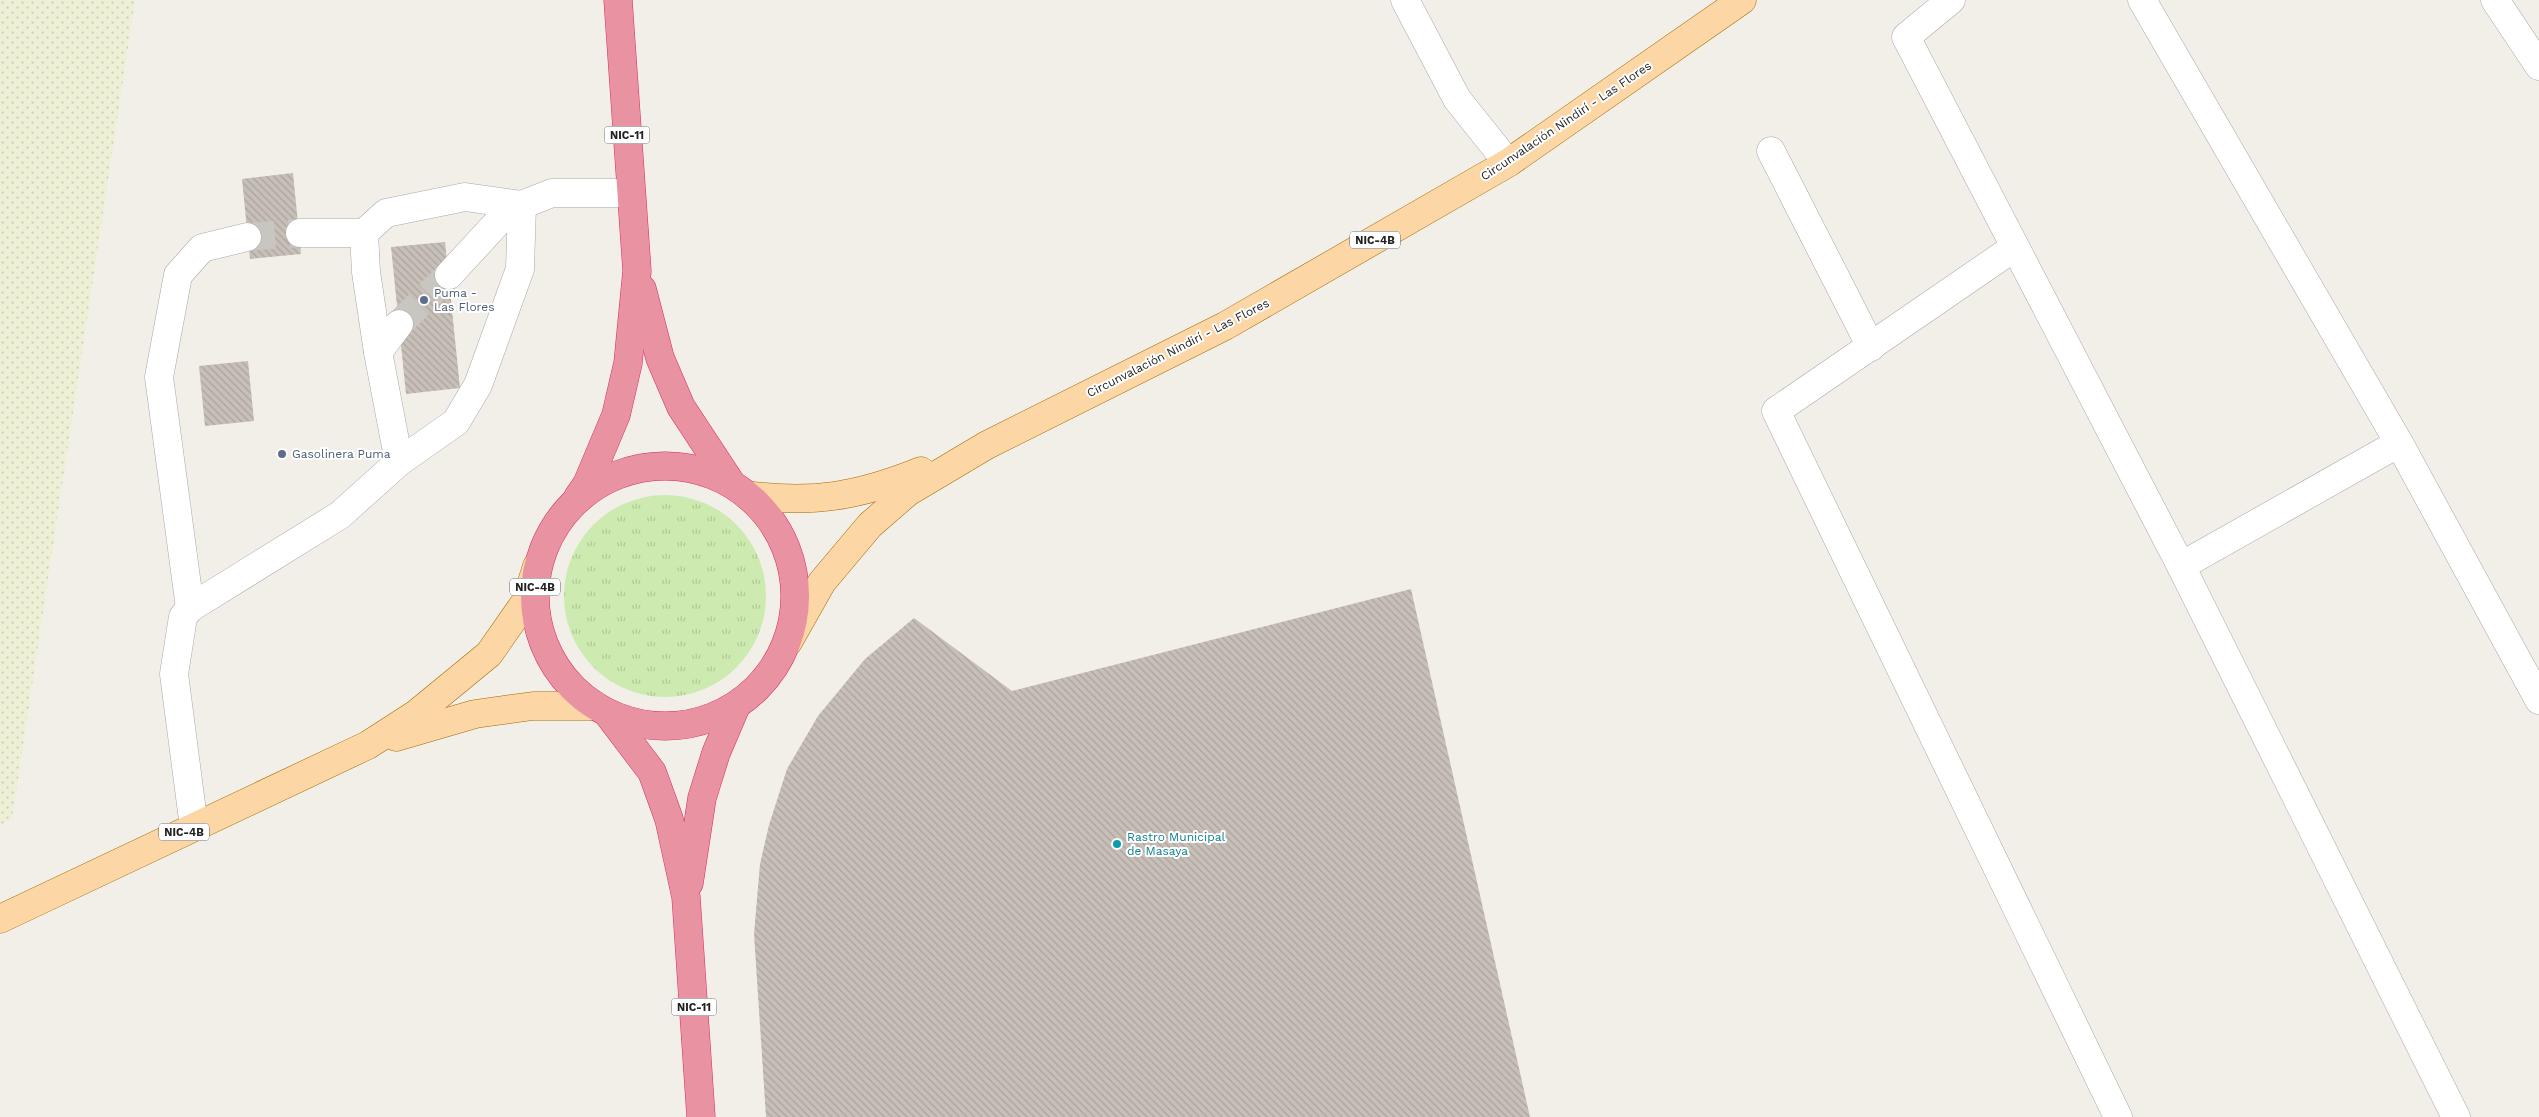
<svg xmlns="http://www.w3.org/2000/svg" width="2539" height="1117" font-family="'Work Sans',sans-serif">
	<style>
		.farmland { fill: url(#farmland-dots) }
		.grass { fill: url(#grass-tufts) }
		.building { fill: url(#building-back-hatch) }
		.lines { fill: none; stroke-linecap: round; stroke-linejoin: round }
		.minor-tunnel { stroke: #c8c6c1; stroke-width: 28; stroke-dasharray: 28 14; stroke-linecap: butt }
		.minor-casing { stroke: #a9a9a9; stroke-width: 29 }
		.major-casing { stroke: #a06b00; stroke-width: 29 }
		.highway-casing { stroke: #dc2a67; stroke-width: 29 }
		.minor { stroke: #fff; stroke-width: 28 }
		.major { stroke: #fcd6a4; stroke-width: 28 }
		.highway { stroke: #e892a2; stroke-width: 28 }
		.service-dot { fill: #5c6f8a; stroke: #fff; stroke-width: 2 }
		.culture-dot { fill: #0f9aa8; stroke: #fff; stroke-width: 2 }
		.labels { text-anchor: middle; stroke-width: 4; stroke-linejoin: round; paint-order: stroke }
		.shield { fill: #fff; stroke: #646464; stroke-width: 1 }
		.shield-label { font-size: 11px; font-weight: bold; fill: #222 }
		.street-label { font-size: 12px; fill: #222; stroke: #fff }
		.service-label { font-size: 12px; fill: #4e5e75; stroke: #fff; text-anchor: start }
		.culture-label { font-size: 12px; fill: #0d838f; stroke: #fff; text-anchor: start }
	</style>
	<defs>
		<pattern id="farmland-dots" width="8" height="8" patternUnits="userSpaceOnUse" patternTransform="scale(1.25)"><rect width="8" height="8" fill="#eef0d5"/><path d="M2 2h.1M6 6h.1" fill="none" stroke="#ccceb7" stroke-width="1.8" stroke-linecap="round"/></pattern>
		<pattern id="grass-tufts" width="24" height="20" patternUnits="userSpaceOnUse" patternTransform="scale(1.25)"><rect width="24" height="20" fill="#cdebb0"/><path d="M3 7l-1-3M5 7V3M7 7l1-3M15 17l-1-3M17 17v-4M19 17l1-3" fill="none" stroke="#b0c997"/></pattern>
		<pattern id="building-back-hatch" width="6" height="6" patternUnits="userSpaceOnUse" patternTransform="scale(1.25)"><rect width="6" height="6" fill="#c7bfb8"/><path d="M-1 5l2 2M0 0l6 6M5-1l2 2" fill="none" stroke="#aba49e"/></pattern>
	</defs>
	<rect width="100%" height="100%" fill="#f2efe9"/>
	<polygon class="farmland" points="0,0 135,0 12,819 0,825"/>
	<circle class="grass" cx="665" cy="596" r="101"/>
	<g class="building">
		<polygon points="293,173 301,254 250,259 242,179"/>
		<polygon points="445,242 460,388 406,394 391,247"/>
		<polygon points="248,361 254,421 205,426 199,366"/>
		<polygon points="1411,589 1530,1117 766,1117 754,934 760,864 769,825 787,769 818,716 865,659 914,618 1012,691"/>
	</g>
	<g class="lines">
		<g class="minor-tunnel">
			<polyline points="247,237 300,233"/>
			<polyline points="399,324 449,275"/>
		</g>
		<g class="minor-casing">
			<g id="minor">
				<polyline points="1405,0 1457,99 1508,163"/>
				<polyline points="1951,0 1906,37 2181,566 2456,1117"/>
				<polyline points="2142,0 2399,443 2539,700"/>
				<polyline points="2495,0 2539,66"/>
				<polyline points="1771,151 1871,347"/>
				<polyline points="300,233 364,233"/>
				<polyline points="2015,247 1776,411 2118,1117"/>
				<polyline points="449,275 509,210 552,193 631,193"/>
				<polyline points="378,352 366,272 364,233 386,213 465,197 522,205 520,269 478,385 456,422 399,462"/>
				<polyline points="2181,566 2399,443"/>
				<polyline points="190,608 159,377 178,275 202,248 247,237"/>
				<polyline points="194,827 174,674 183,617 190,608 340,515 399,462 378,352 399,324"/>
			</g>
		</g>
		<g class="major-casing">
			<g id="major">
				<path d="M747,495C813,504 859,496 921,471"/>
				<polyline points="788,642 822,582 870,525 908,492 987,445 1225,326 1508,163 1742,0"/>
				<polyline points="396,737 475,714 533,706 596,706"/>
				<polyline points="0,919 368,745 416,714 489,654 526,601 537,566"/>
			</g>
		</g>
		<g class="highway-casing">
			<g id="highway">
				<polyline points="642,289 660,358 681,407 731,483"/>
				<circle cx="665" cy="596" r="130"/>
				<polyline points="578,497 587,484 616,415 628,363 637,271 618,0"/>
				<polyline points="608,714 652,772 669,819 686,897 701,1117"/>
				<polyline points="689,883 702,798 716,753 736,706"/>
			</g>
		</g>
		<use href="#minor" class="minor"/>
		<use href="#major" class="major"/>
		<use href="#highway" class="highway"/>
	</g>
	<g class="service-dot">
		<circle cx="424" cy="300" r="5"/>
		<circle cx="282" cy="454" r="5"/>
	</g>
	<circle class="culture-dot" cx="1117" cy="844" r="5"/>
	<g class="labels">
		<g class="shield">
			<rect x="604.5" y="126.5" width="45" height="17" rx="4"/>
			<rect x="1350" y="231.5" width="50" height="17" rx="4"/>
			<rect x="510" y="578.5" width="50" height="17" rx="4"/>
			<rect x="159" y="823.5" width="50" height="17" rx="4"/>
			<rect x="671.5" y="998.5" width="45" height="17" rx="4"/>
		</g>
		<g class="shield-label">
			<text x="627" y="139">NIC-11</text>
			<text x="1375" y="244">NIC-4B</text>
			<text x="535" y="591">NIC-4B</text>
			<text x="184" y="836">NIC-4B</text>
			<text x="694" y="1011">NIC-11</text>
		</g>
		<g class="street-label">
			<text transform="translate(1566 121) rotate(-34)" y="4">Circunvalación Nindirí - Las Flores</text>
			<text transform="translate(1178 348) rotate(-27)" y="4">Circunvalación Nindirí - Las Flores</text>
		</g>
		<g class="service-label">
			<text x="434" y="297">Puma -<tspan x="434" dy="14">Las Flores</tspan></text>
			<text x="292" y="458">Gasolinera Puma</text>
		</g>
		<g class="culture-label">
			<text x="1127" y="841">Rastro Municipal<tspan x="1127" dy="14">de Masaya</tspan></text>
		</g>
	</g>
</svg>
